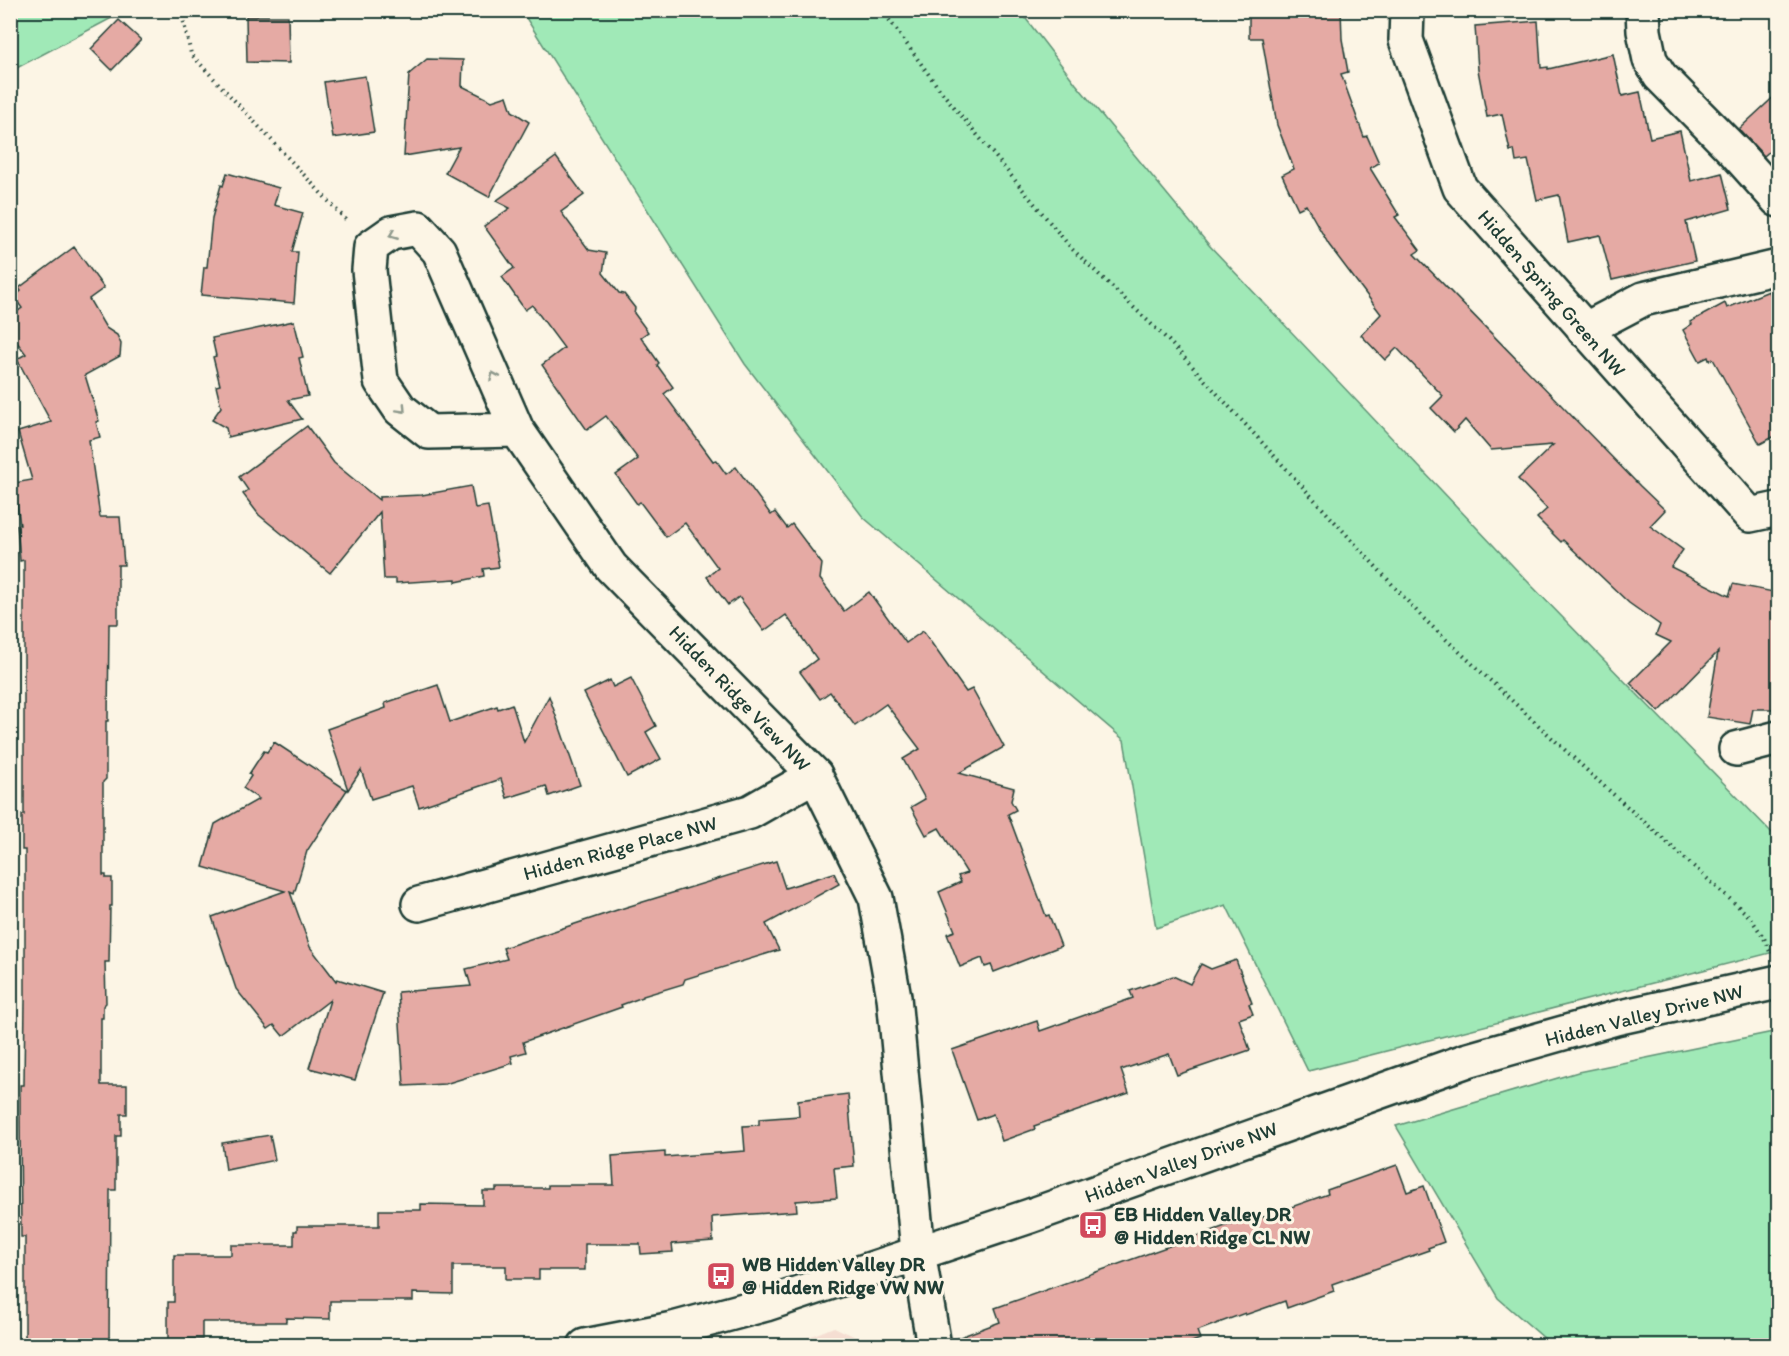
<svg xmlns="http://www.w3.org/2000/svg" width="1789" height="1356" font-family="Itim,sans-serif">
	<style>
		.built { fill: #f5ded2 }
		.green { fill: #a0e9b7; stroke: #609376; stroke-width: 1.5 }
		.building { fill: #e5aaa4; stroke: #1f3d34; stroke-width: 1.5 }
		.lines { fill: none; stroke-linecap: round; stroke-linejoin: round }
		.minor-casing { stroke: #1f3d34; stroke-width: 38 }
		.path { stroke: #1f3d34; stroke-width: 4; stroke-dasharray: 1.5 4.5; stroke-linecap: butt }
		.minor { stroke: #fcf5e5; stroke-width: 33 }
		.oneway { stroke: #8e998c }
		.labels { text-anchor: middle; stroke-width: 6; stroke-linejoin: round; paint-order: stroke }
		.street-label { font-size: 20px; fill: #1f3d34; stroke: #fcf5e5 }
		.poi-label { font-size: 20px; font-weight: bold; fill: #1f3d34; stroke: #fcf5e5; text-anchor: start }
	</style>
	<rect width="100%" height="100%" fill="#fcf5e5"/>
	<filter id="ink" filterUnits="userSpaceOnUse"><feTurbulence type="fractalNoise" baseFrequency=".0167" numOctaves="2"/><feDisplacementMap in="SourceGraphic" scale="12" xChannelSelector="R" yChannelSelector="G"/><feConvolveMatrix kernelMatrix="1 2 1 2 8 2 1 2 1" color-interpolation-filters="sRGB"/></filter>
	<g filter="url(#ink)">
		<polygon class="built" points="834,1327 873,1345 789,1345"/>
		<g class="green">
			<polygon points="11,10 125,10 125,11 11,71"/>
			<polygon points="386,11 1020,11 1076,84 1209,245 1530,584 1778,839 1778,951 1308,1071 1226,905 1156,928 1124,740 863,517 745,364 523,13"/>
			<polygon points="1778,1031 1778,1345 1552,1345 1498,1298 1396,1126 1578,1072"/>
		</g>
		<g class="building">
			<polygon points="1249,10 1341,10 1342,39 1348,72 1341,74 1364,137 1367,136 1379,163 1370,168 1399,215 1395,217 1420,250 1414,254 1640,486 1665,510 1650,526 1683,550 1671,567 1729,596 1733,584 1779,593 1779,709 1753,709 1750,724 1707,717 1718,652 1659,712 1630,683 1671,642 1656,635 1660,625 1629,603 1563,540 1561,542 1537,518 1547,509 1518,479 1553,445 1491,450 1465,420 1454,432 1431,408 1443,396 1397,348 1385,360 1361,335 1381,314 1329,245 1306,205 1298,209 1282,175 1294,169 1277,125 1262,38 1249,38"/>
			<polygon points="246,16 288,16 289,63 247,62"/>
			<polygon points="119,20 141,40 112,70 91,49"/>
			<polygon points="1538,21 1541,68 1548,67 1548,69 1613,54 1622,96 1640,92 1650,138 1680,131 1691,181 1722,173 1731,209 1686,222 1695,261 1612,280 1600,235 1568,242 1559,195 1537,200 1528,160 1516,162 1514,150 1510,151 1502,114 1487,117 1478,70 1475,26"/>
			<polygon points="427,59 463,60 462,86 492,101 507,96 512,111 529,122 489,197 445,173 459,147 404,156 409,74"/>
			<polygon points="365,76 374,132 333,138 324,82"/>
			<polygon points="1779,92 1779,143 1764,156 1739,129"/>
			<polygon points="556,157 584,195 561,212 589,250 606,253 603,273 619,293 624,294 635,308 634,313 648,332 641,337 659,363 657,365 673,387 664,394 713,461 716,460 726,474 736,467 771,515 775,512 787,528 792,524 822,564 820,579 844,611 869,592 906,643 923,631 966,692 972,689 1004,747 959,773 1014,788 1011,801 1016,810 1008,814 1046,916 1049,915 1061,946 994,972 991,965 985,967 982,958 960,967 947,934 955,931 939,892 961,882 958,876 967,873 939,828 926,835 911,807 925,799 903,759 920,749 886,704 855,726 830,692 820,699 800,672 817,659 786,615 764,631 739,597 728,605 707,577 718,568 685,523 666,537 640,502 637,504 616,475 638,459 606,416 587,430 542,365 564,348 532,305 525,310 502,277 514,268 484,226 510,208 496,201"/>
			<polygon points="227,173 279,188 274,205 303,213 292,252 298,252 294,303 201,295 204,267 207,267 212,218 221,185 223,186"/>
			<polygon points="74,247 104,288 89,299 106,328 117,335 121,344 120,356 85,375 99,421 96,422 100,437 89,440 100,517 120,517 124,565 118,565 118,624 109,624 108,721 106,721 106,779 103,782 103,875 106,875 106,878 112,878 112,906 110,906 109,962 105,962 106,1003 103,1006 103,1018 101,1018 101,1085 127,1085 127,1114 121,1114 121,1136 116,1136 116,1190 110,1190 109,1346 25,1346 25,1237 21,1237 20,1121 20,1085 24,1085 25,1001 25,850 22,850 22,815 24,815 24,560 20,561 17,525 20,525 14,483 32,480 18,432 51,422 17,359 26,354 10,333 10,317 22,308 14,297 21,291 19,288"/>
			<polygon points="1769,291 1779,314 1779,434 1760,444 1713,359 1709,360 1708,357 1700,361 1683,330 1692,324 1690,322 1725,303 1727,308"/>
			<polygon points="294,321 303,357 299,358 308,396 288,400 302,419 228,437 226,428 212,420 221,407 216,386 220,385 213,357 216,356 212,338"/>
			<polygon points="307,426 334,463 379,500 379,497 422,495 471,486 475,508 488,506 499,567 483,569 484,576 456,582 456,579 396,583 396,579 384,579 380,512 330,573 259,515 243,494 248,490 239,477"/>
			<polygon points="631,678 656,726 646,732 661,759 627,777 584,693 610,680 613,687"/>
			<polygon points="438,685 450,722 497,706 498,709 512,704 524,742 549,696 580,785 549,796 546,786 507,798 501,779 419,807 412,786 371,799 361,770 348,790 327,729 386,708 385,703"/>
			<polygon points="274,742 347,790 307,851 294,894 290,892 310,947 336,981 337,979 383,993 355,1080 309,1068 330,1000 283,1036 274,1025 268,1029 236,989 212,917 285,891 203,867 215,824 259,799 243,788 251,776 249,774 264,751 267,752"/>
			<polygon points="776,861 785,888 834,873 839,884 766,924 779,950 685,979 683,984 643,996 643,997 621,1005 622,1007 523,1042 526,1052 511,1056 513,1063 445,1084 404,1086 398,992 471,986 466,969 507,959 503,948 617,910"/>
			<polygon points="1236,960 1252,1003 1249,1004 1253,1014 1239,1019 1250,1050 1177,1075 1169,1054 1121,1070 1129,1093 1034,1126 1035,1129 1002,1141 993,1114 977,1120 952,1050 1037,1021 1040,1031 1133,998 1130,991 1173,976 1190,984 1201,964 1211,969"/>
			<polygon points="848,1094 854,1166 834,1168 837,1198 796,1201 797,1211 712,1217 713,1241 672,1244 673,1252 641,1254 640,1244 585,1244 585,1270 539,1270 539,1279 506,1279 506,1266 453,1266 453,1294 413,1293 413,1301 330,1301 330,1319 286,1318 286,1322 202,1322 202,1339 168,1339 168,1302 174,1302 174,1255 231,1255 231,1245 294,1245 294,1231 297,1231 297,1226 379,1226 379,1210 421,1210 421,1204 483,1205 483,1191 496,1191 496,1188 548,1188 548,1185 614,1185 612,1156 665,1152 665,1157 745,1151 743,1126 759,1125 759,1119 799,1116 798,1100"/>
			<polygon points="270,1135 275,1160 226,1170 222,1143"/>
			<polygon points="1397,1165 1407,1192 1424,1186 1444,1242 1428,1248 1429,1250 1332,1284 1334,1291 1287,1308 1285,1301 1245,1315 1245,1313 1197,1331 1200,1339 1181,1346 952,1346 952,1340 1000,1322 995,1308 1248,1218 1249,1222 1328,1194 1327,1190"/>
		</g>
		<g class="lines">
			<g class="minor-casing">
				<g id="minor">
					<polyline points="1407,10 1406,40 1460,188 1750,515 1778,509"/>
					<polyline points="1643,10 1644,31 1650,60 1660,76 1736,153 1778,200"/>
					<polyline points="1584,330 1643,299 1778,267"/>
					<polyline points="517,430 429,432 400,409 381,381 369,270 371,247 391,233 418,228 439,251 517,430 611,567 815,775 876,898 894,997 918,1252 934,1346"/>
					<polyline points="1736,749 1778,738"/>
					<polyline points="419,904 750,812 815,775"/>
					<polyline points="585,1346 673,1329 766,1304 1030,1216 1468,1060 1616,1018 1778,982"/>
				</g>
			</g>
			<g class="path">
				<polyline points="181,10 191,54 348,222"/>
				<polyline points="882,10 940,90 1072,249 1168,340 1423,618 1593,776 1750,917 1764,938 1770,952"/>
			</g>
			<use href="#minor" class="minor"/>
		</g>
		<defs><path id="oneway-chevron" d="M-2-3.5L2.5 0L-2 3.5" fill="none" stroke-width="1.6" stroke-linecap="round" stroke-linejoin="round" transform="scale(1.5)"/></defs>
		<g class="oneway">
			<use href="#oneway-chevron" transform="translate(393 235) rotate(158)"/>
			<use href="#oneway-chevron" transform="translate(494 376) rotate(-114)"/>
			<use href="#oneway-chevron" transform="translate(402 409) rotate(47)"/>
		</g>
	</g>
	<defs>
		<g id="bus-square" transform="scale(1.5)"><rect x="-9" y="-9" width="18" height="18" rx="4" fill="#d1495b" stroke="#fcf5e5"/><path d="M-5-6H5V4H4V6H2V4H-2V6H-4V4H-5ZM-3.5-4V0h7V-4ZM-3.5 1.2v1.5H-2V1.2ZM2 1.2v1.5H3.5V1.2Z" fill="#fff"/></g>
	</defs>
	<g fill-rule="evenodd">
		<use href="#bus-square" x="1093" y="1225"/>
		<use href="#bus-square" x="721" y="1276"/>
	</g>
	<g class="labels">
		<g class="street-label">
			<text transform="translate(1552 293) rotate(49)" y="7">Hidden Spring Green NW</text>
			<text transform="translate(740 698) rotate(46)" y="7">Hidden Ridge View NW</text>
			<text transform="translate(620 848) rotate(-15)" y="7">Hidden Ridge Place NW</text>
			<text transform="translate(1644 1015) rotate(-14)" y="7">Hidden Valley Drive NW</text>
			<text transform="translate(1181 1162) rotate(-20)" y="7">Hidden Valley Drive NW</text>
		</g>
		<g class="poi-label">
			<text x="1114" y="1221">EB Hidden Valley DR<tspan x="1114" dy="23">@ Hidden Ridge CL NW</tspan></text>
			<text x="742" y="1271">WB Hidden Valley DR<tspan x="742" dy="23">@ Hidden Ridge VW NW</tspan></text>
		</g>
	</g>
	<rect width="1789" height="1356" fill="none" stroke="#fcf5e5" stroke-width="36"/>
	<rect x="18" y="18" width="1753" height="1320" fill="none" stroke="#1f3d34" stroke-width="2" filter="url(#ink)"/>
</svg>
